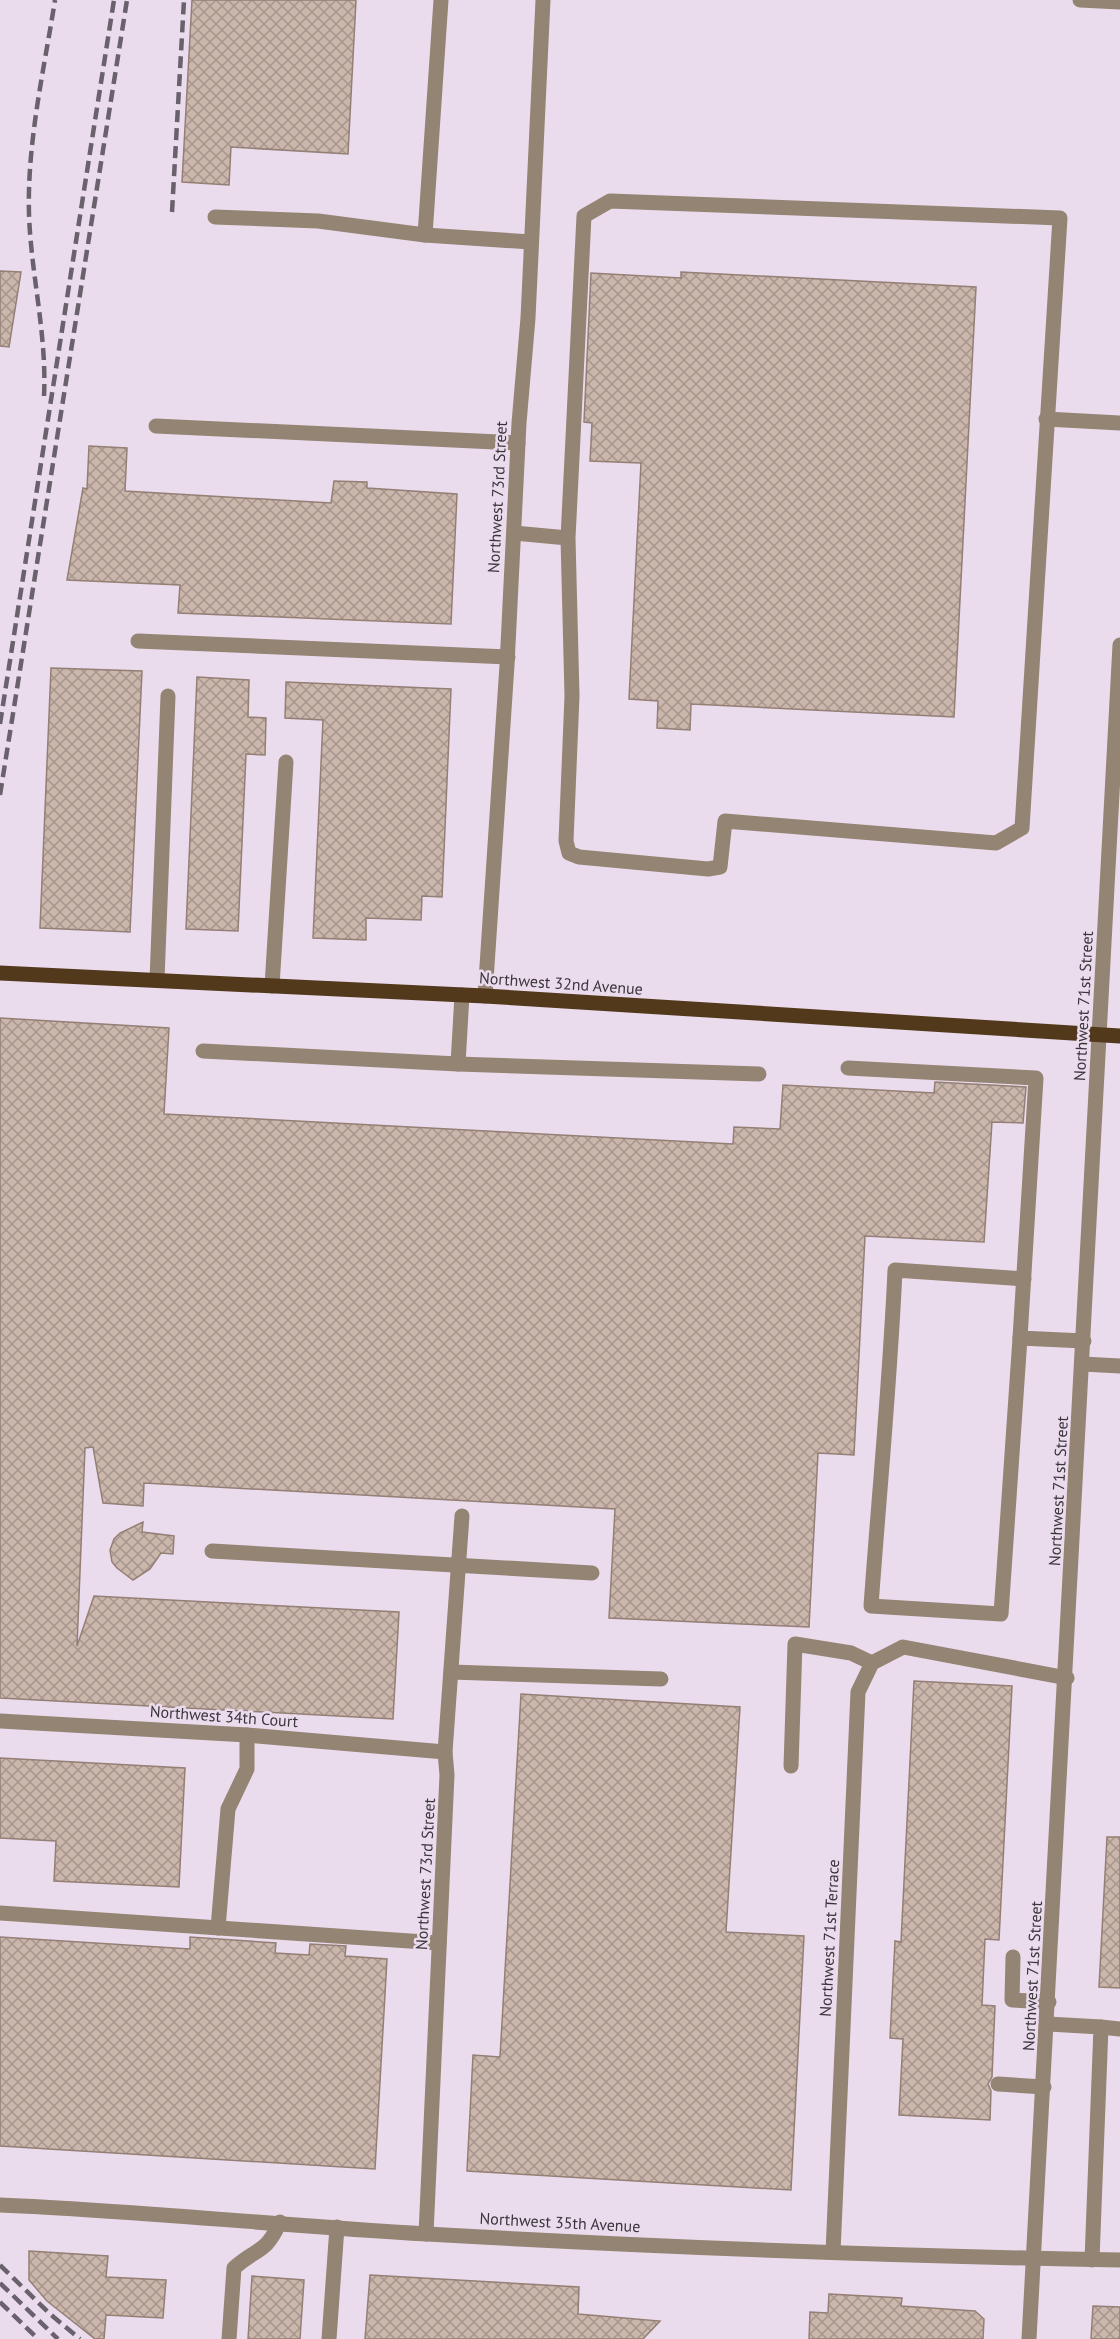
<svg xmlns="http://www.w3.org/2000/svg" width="1120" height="2339" font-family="'PT Sans',sans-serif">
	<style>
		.building { fill: url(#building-cross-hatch); stroke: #937f75; stroke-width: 1.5 }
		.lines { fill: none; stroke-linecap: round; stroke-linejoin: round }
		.minor { stroke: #948474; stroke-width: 15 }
		.major { stroke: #53391c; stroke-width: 15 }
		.rail { stroke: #69616b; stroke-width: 4.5; stroke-dasharray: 12 6; stroke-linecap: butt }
		.labels { text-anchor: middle; stroke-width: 5; stroke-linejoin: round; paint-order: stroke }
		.street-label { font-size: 16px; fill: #3a343b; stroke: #ebdced }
	</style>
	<defs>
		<pattern id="building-cross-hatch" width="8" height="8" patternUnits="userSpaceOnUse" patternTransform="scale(1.5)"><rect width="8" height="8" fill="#cbb6ab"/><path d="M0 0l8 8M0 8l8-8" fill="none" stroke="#a6958c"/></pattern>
	</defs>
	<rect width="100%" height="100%" fill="#ebdced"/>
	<g class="building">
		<polygon points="192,0 356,0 348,154 231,147 229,185 182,182"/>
		<polygon points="0,271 21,272 9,347 0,346"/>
		<polygon points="681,272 976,287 954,717 691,704 690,730 657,728 658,701 629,699 641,463 590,461 592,423 584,422 591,273 681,278"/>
		<polygon points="89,446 127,448 125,491 331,503 334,481 367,482 367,488 457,494 451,624 178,613 180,585 67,580 83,488 87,489"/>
		<polygon points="51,668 142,671 130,932 40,928"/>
		<polygon points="197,677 249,680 248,717 266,718 265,755 246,754 238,931 186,929"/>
		<polygon points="286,682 451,689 442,897 422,896 421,920 366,918 366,940 313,938 323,720 285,718"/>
		<polygon points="0,1018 169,1028 164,1114 733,1144 734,1127 780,1129 783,1085 934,1093 935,1082 1026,1087 1023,1123 992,1122 984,1242 865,1236 854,1455 818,1453 809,1627 609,1618 615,1509 144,1483 143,1506 103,1503 93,1447 85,1448 77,1646 94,1596 399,1612 393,1719 0,1698"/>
		<polygon points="143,1522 142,1532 174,1536 173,1554 161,1553 150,1569 133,1580 117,1568 112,1562 110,1550 114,1539 120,1533"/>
		<polygon points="914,1681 1012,1686 999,1940 985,1939 982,2005 995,2006 992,2077 988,2084 991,2091 990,2120 899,2115 903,2039 890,2038 895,1941 901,1942"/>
		<polygon points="521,1694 740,1707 726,1932 804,1936 791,2190 467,2171 473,2055 500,2057"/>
		<polygon points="0,1758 185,1768 179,1887 54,1881 56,1841 0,1838"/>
		<polygon points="1107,1837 1120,1837 1120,1988 1099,1987"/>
		<polygon points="0,1937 190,1949 190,1937 276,1943 275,1953 309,1955 310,1944 346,1946 345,1956 387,1959 375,2169 0,2146"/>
		<polygon points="29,2251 108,2256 106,2277 166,2280 163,2318 106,2315 104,2339 95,2339 47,2301 29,2280"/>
		<polygon points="370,2275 579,2287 578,2314 660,2321 643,2339 365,2339"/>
		<polygon points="252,2276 304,2280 300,2339 248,2339"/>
		<polygon points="829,2294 902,2298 901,2306 975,2311 984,2319 983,2339 809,2339 810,2312 828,2313"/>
		<polygon points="1093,2306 1120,2307 1120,2339 1091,2339"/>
	</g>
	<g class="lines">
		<g class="minor">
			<polyline points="441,0 425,235 531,242"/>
			<polyline points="1080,0 1120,2"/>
			<polyline points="215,217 318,221 425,235"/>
			<polyline points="1046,419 1120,423"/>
			<polyline points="156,426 518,443"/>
			<polyline points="514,533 568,538 572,696 566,841 569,853 579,857 708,869 720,867 725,821 996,843 1022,828 1060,218 610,201 584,216 568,538"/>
			<polyline points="138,641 508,657"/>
			<polyline points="157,980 168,696"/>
			<polyline points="272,986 286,762"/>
			<polyline points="485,996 507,665 519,423 528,318 543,0"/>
			<polyline points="203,1051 458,1064 462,995"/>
			<polyline points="458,1064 759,1074"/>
			<polyline points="848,1068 1036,1078 1020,1338 1084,1341"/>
			<path d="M1020,1338L1001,1614L871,1606C879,1494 890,1383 895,1270L1024,1279"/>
			<polyline points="1083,1364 1120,1366"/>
			<polyline points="212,1551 592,1573"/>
			<polyline points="451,1672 661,1679"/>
			<polyline points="0,1721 247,1735 445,1752"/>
			<polyline points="791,1766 795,1644 851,1653 872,1663"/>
			<polyline points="0,1913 439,1943"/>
			<polyline points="218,1928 228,1809 247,1769 247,1735"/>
			<polyline points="1013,1957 1012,2000 1049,2002"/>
			<polyline points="1048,2024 1101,2027 1092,2260"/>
			<polyline points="1101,2027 1120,2029"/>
			<polyline points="998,2084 1044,2087"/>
			<path d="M0,2205C143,2211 285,2226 427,2234C658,2247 889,2256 1120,2260"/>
			<polyline points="426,2234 447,1775 445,1752 462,1516"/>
			<polyline points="833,2252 858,1692 872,1663 903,1647 1067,1678"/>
			<path d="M229,2339L234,2268C257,2247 265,2255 280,2222"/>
			<polyline points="329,2339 337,2227"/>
			<polyline points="1029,2339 1120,645"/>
		</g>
		<polyline class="major" points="0,973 485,996 1120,1036"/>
		<g class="rail">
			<polyline points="172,212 184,0"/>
			<path d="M44,396C47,334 31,275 29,214C27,142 44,70 55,0"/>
			<polyline points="0,724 114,0"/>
			<polyline points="0,795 127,0"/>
			<polyline points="0,2265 50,2314 80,2339"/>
			<polyline points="0,2283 58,2339"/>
			<polyline points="0,2302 38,2339"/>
		</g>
	</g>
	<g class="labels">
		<g class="street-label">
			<text transform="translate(497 497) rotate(-87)" y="6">Northwest 73rd Street</text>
			<text transform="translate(561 983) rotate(4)" y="6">Northwest 32nd Avenue</text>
			<text transform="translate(1083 1006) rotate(-87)" y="6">Northwest 71st Street</text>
			<text transform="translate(1058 1491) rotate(-87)" y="6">Northwest 71st Street</text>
			<text transform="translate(224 1716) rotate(4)" y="6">Northwest 34th Court</text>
			<text transform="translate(425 1874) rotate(-87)" y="6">Northwest 73rd Street</text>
			<text transform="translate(829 1938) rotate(-87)" y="6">Northwest 71st Terrace</text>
			<text transform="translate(1032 1976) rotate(-87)" y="6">Northwest 71st Street</text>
			<text transform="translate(560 2222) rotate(3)" y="6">Northwest 35th Avenue</text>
		</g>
	</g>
</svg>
